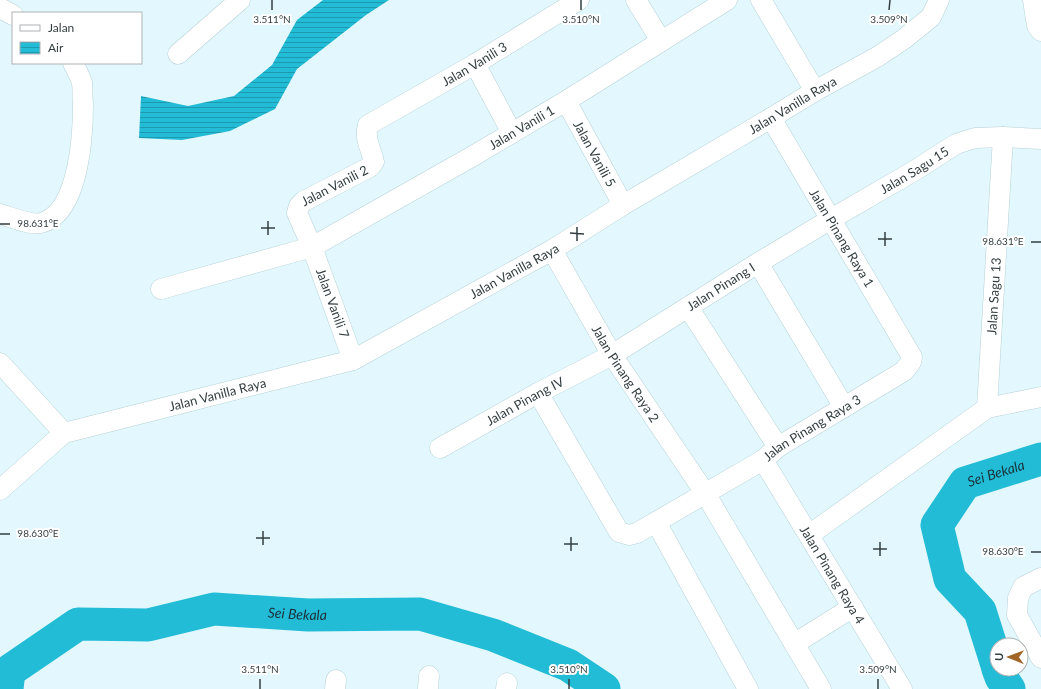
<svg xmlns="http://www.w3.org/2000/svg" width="1041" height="689" font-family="Lato,sans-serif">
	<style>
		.water { fill: url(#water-rules) }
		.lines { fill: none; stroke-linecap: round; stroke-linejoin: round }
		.river { stroke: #22bcd7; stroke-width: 33 }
		.minor-casing { stroke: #b6d1d7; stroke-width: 21 }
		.minor { stroke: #fff; stroke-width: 20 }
		.ticks { fill: none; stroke: #343e41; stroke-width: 1.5 }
		.labels { text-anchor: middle; stroke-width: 4; stroke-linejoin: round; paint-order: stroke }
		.street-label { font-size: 13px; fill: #343e41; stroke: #fff }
		.water-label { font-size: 14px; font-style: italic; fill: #1a3137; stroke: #fff }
		.ticks-label { font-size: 10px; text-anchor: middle; fill: #343e41; stroke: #fff; stroke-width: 4; stroke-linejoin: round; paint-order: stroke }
	</style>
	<defs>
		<pattern id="water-rules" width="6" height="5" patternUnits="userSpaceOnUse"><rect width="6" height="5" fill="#22bcd7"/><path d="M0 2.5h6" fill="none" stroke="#1e9ab0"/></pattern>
	</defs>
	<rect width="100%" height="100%" fill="#e2f8fe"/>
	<polygon class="water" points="323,0 389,0 366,15 297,69 275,109 230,131 182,140 139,138 141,96 188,106 234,96 272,65 297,20"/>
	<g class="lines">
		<g class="river">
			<path id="s1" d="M997,665L980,611L950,579L937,525L965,483L1041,459"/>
			<polyline points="998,669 1001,677 1009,689"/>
			<path id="s2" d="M7,689L9,671L78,624L148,625L214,609L308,615L420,614L493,635L568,665L604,689"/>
		</g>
		<g class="minor-casing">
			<g id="minor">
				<polyline points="636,0 661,41"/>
				<polyline points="761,0 815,91"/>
				<polyline points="1033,0 1037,26 1041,31"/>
				<polyline points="0,8 13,15"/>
				<polyline points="178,54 240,0"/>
				<polyline points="475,64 512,133"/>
				<path id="s3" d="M566,101L623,205"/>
				<path d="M0,214C11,217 33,227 44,222C79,209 83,136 83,104C82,97 83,89 82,83C80,76 76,69 73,63"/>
				<path id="s4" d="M552,250L612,355L705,493L821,689"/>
				<polyline points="758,263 844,407"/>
				<path id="s5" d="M161,289L312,247L473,156L566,101L727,0"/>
				<polyline points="688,307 778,447"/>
				<path id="s6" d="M353,360L312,247L297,213L299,206L304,201L370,167L374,162C371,148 364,139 368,125L475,64L579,0"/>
				<polyline points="0,363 64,433"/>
				<path id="s7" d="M538,393L619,532L629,535L637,533L763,460L778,447L904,371L911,362L912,357L771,118"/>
				<path id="s8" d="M987,408L1003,137"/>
				<path id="s9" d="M440,448L538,393L612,355L758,263L831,219L914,171L956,144L975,138L1003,137L1041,139"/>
				<path id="s10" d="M763,460L902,689"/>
				<path id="s11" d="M0,490L64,433L353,360L552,250L623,205L771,118L815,91L877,57L904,39L931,17L939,0"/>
				<polyline points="656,522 748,689"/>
				<polyline points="809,535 987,408 1041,397"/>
				<polyline points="1041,578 1023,587 1018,598 1017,615 1041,658"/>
				<polyline points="794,644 853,607"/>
				<polyline points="335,689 336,680"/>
				<polyline points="428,689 429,676"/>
				<polyline points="506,689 507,683"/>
			</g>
		</g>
		<use href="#minor" class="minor"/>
	</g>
	<path class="ticks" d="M272,10V0M581,10V0M889,10L890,0M0,224H10M261,228H275M570,233L584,234M268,235V221M878,239H892M577,241V227M1031,242H1041M885,246V232M0,534H10M256,538H270M564,544H578M263,545V531M873,549H887M571,551V537M1031,552H1041M880,556V542M260,689V679M569,689V679M878,689V679"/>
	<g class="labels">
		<g class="street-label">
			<text dy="5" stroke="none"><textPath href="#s6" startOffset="413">Jalan Vanili 3</textPath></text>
			<text dy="5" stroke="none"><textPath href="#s11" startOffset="892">Jalan Vanilla Raya</textPath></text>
			<text dy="5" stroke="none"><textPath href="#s5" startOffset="398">Jalan Vanili 1</textPath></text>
			<text dy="5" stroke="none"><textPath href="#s3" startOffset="60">Jalan Vanili 5</textPath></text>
			<text dy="5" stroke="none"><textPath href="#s9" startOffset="550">Jalan Sagu 15</textPath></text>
			<text dy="5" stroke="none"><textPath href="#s6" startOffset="206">Jalan Vanili 2</textPath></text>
			<text transform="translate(842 238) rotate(59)" y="5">Jalan Pinang Raya 1</text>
			<text dy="5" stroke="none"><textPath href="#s11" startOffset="568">Jalan Vanilla Raya</textPath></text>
			<text dy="5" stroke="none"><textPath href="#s9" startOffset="324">Jalan Pinang I</textPath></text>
			<text dy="5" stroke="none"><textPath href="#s8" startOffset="112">Jalan Sagu 13</textPath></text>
			<text transform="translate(333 303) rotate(70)" y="5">Jalan Vanili 7</text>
			<text dy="5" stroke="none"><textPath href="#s4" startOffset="144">Jalan Pinang Raya 2</textPath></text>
			<text dy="5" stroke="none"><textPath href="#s11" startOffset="244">Jalan Vanilla Raya</textPath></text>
			<text dy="5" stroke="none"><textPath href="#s9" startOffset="97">Jalan Pinang IV</textPath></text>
			<text dy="5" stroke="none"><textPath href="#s7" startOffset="384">Jalan Pinang Raya 3</textPath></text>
			<text dy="5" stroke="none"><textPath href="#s10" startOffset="134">Jalan Pinang Raya 4</textPath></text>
		</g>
		<g class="water-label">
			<text dy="5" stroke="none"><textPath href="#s1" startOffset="239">Sei Bekala</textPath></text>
			<text dy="5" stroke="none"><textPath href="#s2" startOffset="323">Sei Bekala</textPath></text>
		</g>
	</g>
	<g class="ticks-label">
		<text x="272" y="23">3.511°N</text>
		<text x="581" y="23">3.510°N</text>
		<text x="889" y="23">3.509°N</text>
		<text x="38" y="227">98.631°E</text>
		<text x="1003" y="245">98.631°E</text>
		<text x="38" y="537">98.630°E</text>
		<text x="1003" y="555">98.630°E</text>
		<text x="260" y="673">3.511°N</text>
		<text x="569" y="673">3.510°N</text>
		<text x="878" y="673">3.509°N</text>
	</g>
	<rect x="12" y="12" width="130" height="52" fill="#ffffff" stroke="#aeb2b3"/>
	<rect x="20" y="25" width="20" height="6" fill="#ffffff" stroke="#aeb2b3"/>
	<text x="48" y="32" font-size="12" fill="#343e41">Jalan</text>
	<rect x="20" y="42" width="20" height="12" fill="url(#water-rules)" stroke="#aeb2b3"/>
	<text x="48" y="52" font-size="12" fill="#343e41">Air</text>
	<g transform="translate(1009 657) rotate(271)"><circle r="19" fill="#ffffff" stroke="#aeb2b3"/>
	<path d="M0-3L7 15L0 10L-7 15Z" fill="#a16627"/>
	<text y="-6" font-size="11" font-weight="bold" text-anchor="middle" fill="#343e41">U</text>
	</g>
</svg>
